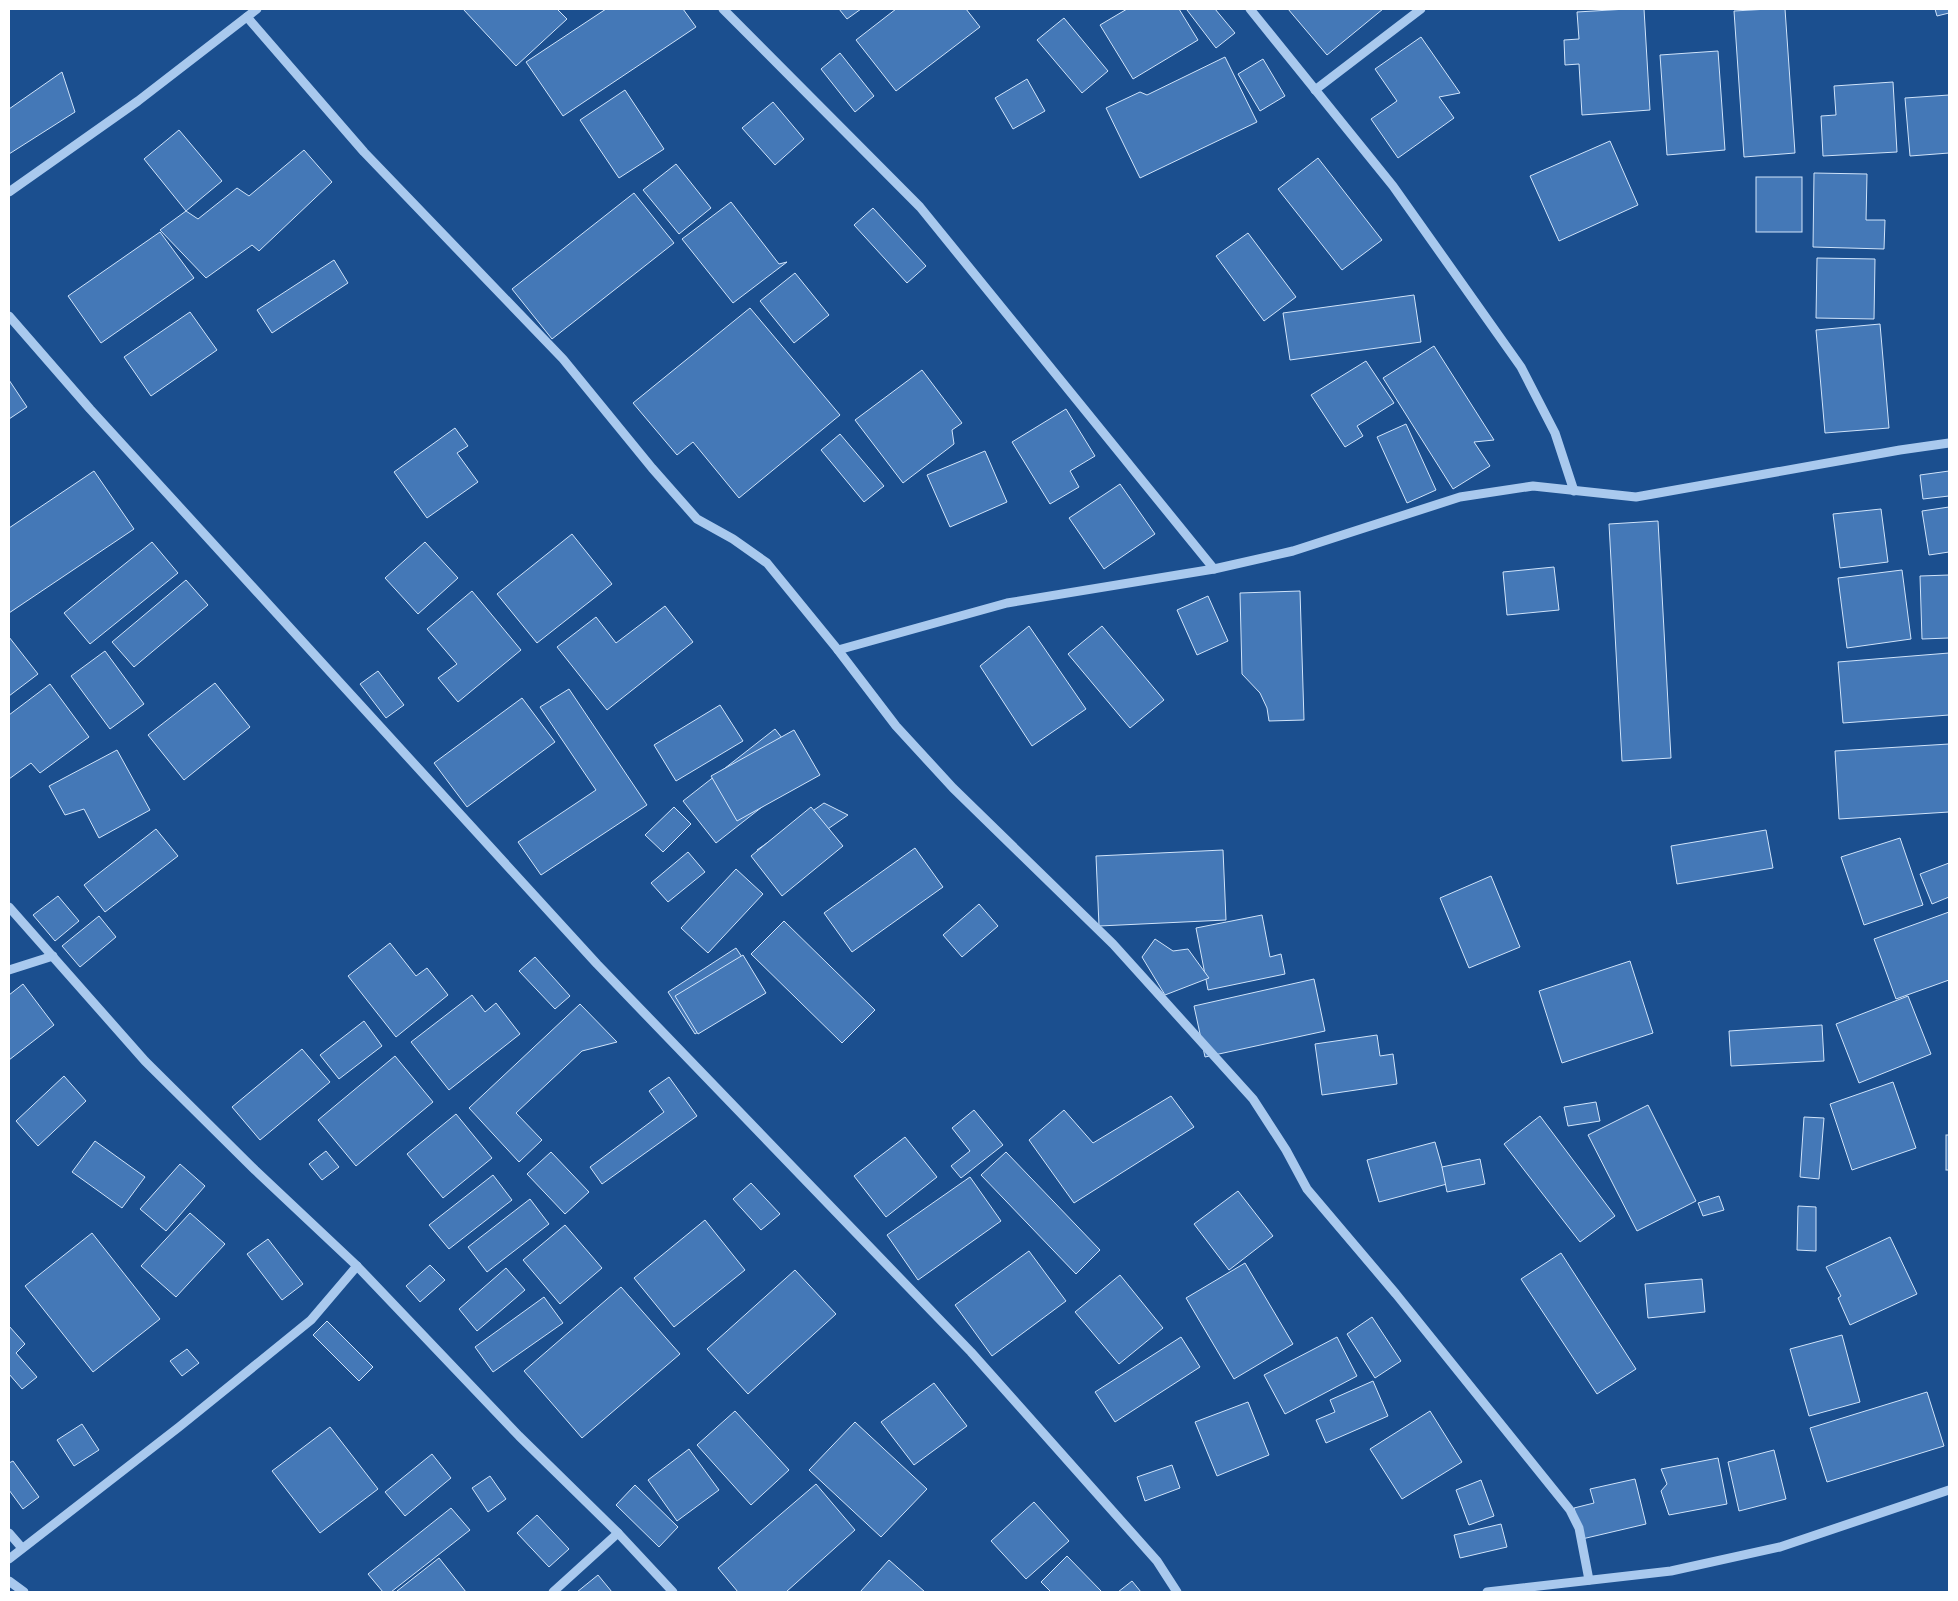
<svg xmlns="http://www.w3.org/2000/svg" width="1958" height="1601" font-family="'Roboto Condensed',sans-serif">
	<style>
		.building { fill: #4478b7; stroke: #cfe3fa }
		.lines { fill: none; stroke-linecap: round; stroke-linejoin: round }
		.minor { stroke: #a9c9ee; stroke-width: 9 }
	</style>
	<rect width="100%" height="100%" fill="#1b4f8f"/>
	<g class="building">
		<polygon points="463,9 557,9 567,19 516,66"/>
		<polygon points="606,9 683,9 696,27 563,116 526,62"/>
		<polygon points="839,9 861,9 847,19"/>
		<polygon points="896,9 966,9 980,27 896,91 856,40"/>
		<polygon points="1127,9 1179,9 1198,40 1133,79 1100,25"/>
		<polygon points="1189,9 1215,9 1235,33 1216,48 1187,10"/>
		<polygon points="1288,9 1383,9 1327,55"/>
		<polygon points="1627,9 1644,9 1650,110 1582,115 1579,64 1565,65 1564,40 1579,39 1577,12"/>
		<polygon points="1769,9 1785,9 1795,153 1744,157 1734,11"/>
		<polygon points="1935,9 1949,9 1949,13 1937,16"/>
		<polygon points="1064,18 1108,71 1082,93 1037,40"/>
		<polygon points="1421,37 1460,93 1439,97 1454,118 1398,158 1371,119 1397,101 1375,69"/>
		<polygon points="1718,51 1725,150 1667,155 1660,55"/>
		<polygon points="840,53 874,96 855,112 821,69"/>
		<polygon points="1225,57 1257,122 1140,178 1106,108 1140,92 1147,95"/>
		<polygon points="1263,59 1285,96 1260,111 1238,74"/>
		<polygon points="62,72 75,112 9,154 9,109"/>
		<polygon points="1027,79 1045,111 1013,129 995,98"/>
		<polygon points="1893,82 1897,152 1823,156 1821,116 1836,115 1834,86"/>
		<polygon points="625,90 664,149 619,178 580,120"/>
		<polygon points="1949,95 1949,153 1910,156 1905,98"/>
		<polygon points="773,102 804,139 775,165 742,128"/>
		<polygon points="179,130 222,181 186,211 144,159"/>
		<polygon points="1610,141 1638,205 1559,241 1530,176"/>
		<polygon points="304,150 332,182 259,251 252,245 206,278 160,230 186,211 198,219 237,188 249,196"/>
		<polygon points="1318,158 1382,240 1342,270 1278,189"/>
		<polygon points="676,164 711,208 679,234 643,190"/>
		<polygon points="1814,173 1867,174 1866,220 1885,220 1884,249 1813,247"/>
		<rect x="1756" y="177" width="46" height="55"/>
		<polygon points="634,193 674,243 552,339 512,289"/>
		<polygon points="731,202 779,264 787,262 733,303 682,239"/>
		<polygon points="873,208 926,266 907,283 854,225"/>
		<polygon points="160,232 194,278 101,343 68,296"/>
		<polygon points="1248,233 1296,297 1264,321 1216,256"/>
		<polygon points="1817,258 1875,259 1874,319 1816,318"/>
		<polygon points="334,260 348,283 272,333 257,310"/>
		<polygon points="795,273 829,315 794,343 760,301"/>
		<polygon points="1414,295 1421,342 1290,360 1283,313"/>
		<polygon points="750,308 840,415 739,498 693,442 677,455 633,403"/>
		<polygon points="190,312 217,350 151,396 124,357"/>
		<polygon points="1880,324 1889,428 1825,433 1816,330"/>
		<polygon points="1434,346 1494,440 1474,442 1490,466 1453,489 1383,378"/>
		<polygon points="1366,361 1394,403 1357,426 1363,436 1345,447 1311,395"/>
		<polygon points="922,370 962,423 952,430 954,444 903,483 855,420"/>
		<polygon points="9,380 27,407 9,419"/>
		<polygon points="1066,409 1095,456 1070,471 1079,487 1050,504 1012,442"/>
		<polygon points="1406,424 1436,490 1407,503 1377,437"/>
		<polygon points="455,428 468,446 457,453 478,482 427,518 394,472"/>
		<polygon points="840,434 884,486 864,502 821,450"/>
		<polygon points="985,451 1007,502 950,527 927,475"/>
		<polygon points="94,471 134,529 9,613 9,528"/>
		<polygon points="1949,471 1949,496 1923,499 1920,475"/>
		<polygon points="1120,484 1155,534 1104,569 1069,518"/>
		<polygon points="1949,507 1949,552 1929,555 1922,511"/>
		<polygon points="1881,509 1888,562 1840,568 1833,514"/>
		<polygon points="1658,521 1671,758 1622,761 1609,524"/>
		<polygon points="572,534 612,584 537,643 497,594"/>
		<polygon points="152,542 178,573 90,644 64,613"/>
		<polygon points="425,542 458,578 418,614 385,578"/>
		<polygon points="1554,567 1559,610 1507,615 1503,572"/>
		<polygon points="1902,570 1911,639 1847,648 1838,578"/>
		<polygon points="1949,575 1949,638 1922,639 1920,576"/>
		<polygon points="186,580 208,605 134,667 112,642"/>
		<polygon points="472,591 521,650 458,702 438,678 457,664 427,629"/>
		<polygon points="1300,591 1304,720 1269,721 1267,708 1260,693 1242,674 1240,593"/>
		<polygon points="1208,596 1228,641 1197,655 1177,610"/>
		<polygon points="665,606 693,642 607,710 557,647 596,617 616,643"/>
		<polygon points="1029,626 1086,709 1032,746 980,666"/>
		<polygon points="1102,626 1164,700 1130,728 1068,654"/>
		<polygon points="9,637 38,674 9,696"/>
		<polygon points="105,651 144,704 110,729 71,676"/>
		<polygon points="1949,653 1949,715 1843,723 1838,662"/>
		<polygon points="378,671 404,705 386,718 360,684"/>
		<polygon points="215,683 250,727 184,780 148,735"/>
		<polygon points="50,684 89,737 40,773 31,763 9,779 9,715"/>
		<polygon points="569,689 647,805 541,875 518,842 596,790 540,707"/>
		<polygon points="522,698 555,742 467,807 434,763"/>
		<polygon points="720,705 743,741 676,781 654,745"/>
		<polygon points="775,729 808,771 716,843 683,801"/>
		<polygon points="794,730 820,775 737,821 711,776"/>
		<polygon points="1949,744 1949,812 1839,819 1835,751"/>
		<polygon points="117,750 150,810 99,838 84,809 65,815 49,786"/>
		<polygon points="824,803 848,815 822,833 830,844 778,881 757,850"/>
		<polygon points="674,807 691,824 663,852 645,835"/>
		<polygon points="811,807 843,846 782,896 751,856"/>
		<polygon points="156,829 178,856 105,912 84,885"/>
		<polygon points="1766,830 1773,868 1677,884 1671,846"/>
		<polygon points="1900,838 1923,905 1864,925 1841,857"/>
		<polygon points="915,848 943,887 852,952 824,913"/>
		<polygon points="1223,850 1226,920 1099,926 1096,856"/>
		<polygon points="688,852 705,872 668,902 651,883"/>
		<polygon points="1949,863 1949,897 1932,904 1920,874"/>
		<polygon points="736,869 763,894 708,953 681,928"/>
		<polygon points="1491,876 1520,947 1469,968 1440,898"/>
		<polygon points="58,896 79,921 55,941 33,915"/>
		<polygon points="979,904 998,926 962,957 943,935"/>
		<polygon points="1949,912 1949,980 1896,999 1874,939"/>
		<polygon points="1262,915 1270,957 1281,954 1285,974 1208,990 1196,928"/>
		<polygon points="99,916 116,937 80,967 62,946"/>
		<polygon points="784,921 875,1010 842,1043 751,954"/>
		<polygon points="1155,939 1173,951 1188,949 1209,978 1165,995 1142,957"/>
		<polygon points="390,943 416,976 427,968 448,995 396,1037 348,976"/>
		<polygon points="736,948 764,990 695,1034 668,992"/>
		<polygon points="743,955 766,993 698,1034 675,996"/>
		<polygon points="535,957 570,996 555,1009 519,971"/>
		<polygon points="1630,961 1653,1033 1562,1063 1539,991"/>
		<polygon points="1314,979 1325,1031 1205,1057 1194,1006"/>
		<polygon points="23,984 54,1025 9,1060 9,995"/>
		<polygon points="472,995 485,1012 496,1003 520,1034 449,1090 411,1042"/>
		<polygon points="1908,996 1931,1054 1859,1083 1836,1024"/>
		<polygon points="580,1004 617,1042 582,1051 516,1113 542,1140 519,1162 469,1108"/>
		<polygon points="364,1021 382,1046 339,1079 320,1055"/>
		<polygon points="1822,1025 1824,1061 1731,1066 1729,1031"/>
		<polygon points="1377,1035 1380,1056 1393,1054 1397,1084 1322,1095 1315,1044"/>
		<polygon points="302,1049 330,1082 260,1140 232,1107"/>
		<polygon points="395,1056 433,1102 356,1166 318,1120"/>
		<polygon points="64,1076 86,1101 38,1146 16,1121"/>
		<polygon points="669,1077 697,1116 602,1184 590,1167 664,1112 649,1091"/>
		<polygon points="1893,1082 1916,1148 1852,1170 1830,1104"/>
		<polygon points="1171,1096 1194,1127 1074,1203 1029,1140 1064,1110 1093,1143"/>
		<polygon points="1596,1102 1600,1121 1568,1126 1564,1107"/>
		<polygon points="1648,1105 1696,1201 1637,1231 1588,1135"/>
		<polygon points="974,1110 1003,1145 961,1178 951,1166 970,1151 952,1128"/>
		<polygon points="456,1114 492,1158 443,1198 407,1154"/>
		<polygon points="1540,1116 1615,1216 1580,1242 1504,1144"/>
		<polygon points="1804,1117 1824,1118 1819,1179 1800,1177"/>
		<rect x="1946" y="1135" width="3" height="35"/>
		<polygon points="905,1137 937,1177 886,1217 854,1176"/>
		<polygon points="95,1141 145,1177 122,1208 72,1172"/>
		<polygon points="1435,1142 1447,1184 1379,1202 1367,1160"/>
		<polygon points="326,1151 339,1167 322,1180 309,1164"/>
		<polygon points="551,1152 589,1192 565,1214 527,1174"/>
		<polygon points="1006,1152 1100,1250 1076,1274 981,1175"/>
		<polygon points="1480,1159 1485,1184 1447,1192 1442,1167"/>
		<polygon points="180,1164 205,1186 166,1231 140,1209"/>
		<polygon points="493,1175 512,1200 449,1249 429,1225"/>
		<polygon points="970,1177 1001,1221 918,1280 887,1235"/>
		<polygon points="751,1183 780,1214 761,1230 733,1199"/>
		<polygon points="1238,1191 1273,1236 1229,1270 1194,1224"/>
		<polygon points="1719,1196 1724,1210 1703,1216 1698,1203"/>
		<polygon points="530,1199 549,1224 487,1272 468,1247"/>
		<polygon points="1798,1206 1816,1207 1816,1251 1797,1250"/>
		<polygon points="190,1213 225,1244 176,1297 141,1266"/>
		<polygon points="705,1220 745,1270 674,1327 634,1278"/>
		<polygon points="565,1225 602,1268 560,1304 523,1260"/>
		<polygon points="92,1233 160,1319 93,1372 25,1286"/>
		<polygon points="1890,1237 1917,1294 1850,1325 1838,1298 1841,1296 1826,1267"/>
		<polygon points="268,1239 303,1284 282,1300 247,1254"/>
		<polygon points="1029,1251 1066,1301 992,1356 955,1305"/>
		<polygon points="1561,1253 1636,1369 1597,1394 1521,1279"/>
		<polygon points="1245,1263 1293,1344 1234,1379 1186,1298"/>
		<polygon points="430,1265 445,1280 420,1302 406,1286"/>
		<polygon points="506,1268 525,1290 477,1331 459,1309"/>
		<polygon points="795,1270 836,1314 748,1394 707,1349"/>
		<polygon points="1120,1275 1163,1328 1119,1364 1075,1312"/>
		<polygon points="1702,1279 1705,1312 1648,1318 1645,1284"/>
		<polygon points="621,1287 680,1354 582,1438 524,1371"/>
		<polygon points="544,1297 563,1323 493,1372 475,1347"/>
		<polygon points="1372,1317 1401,1361 1375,1378 1347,1334"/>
		<polygon points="327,1321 373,1367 359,1381 313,1335"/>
		<polygon points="9,1326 25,1344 16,1353 37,1377 22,1389 9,1374"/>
		<polygon points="1842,1335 1860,1402 1809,1416 1790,1349"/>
		<polygon points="1181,1337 1200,1367 1115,1422 1095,1392"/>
		<polygon points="1337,1337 1357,1376 1285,1414 1264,1375"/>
		<polygon points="187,1349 199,1363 182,1376 170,1361"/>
		<polygon points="1373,1381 1388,1416 1326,1443 1316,1420 1335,1412 1330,1400"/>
		<polygon points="934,1383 967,1426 914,1465 881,1422"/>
		<polygon points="1927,1392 1944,1446 1827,1482 1810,1428"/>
		<polygon points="1248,1402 1269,1455 1217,1476 1195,1422"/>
		<polygon points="735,1411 789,1470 751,1505 697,1445"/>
		<polygon points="1430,1411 1462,1462 1402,1499 1370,1449"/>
		<polygon points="855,1422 927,1489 881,1537 809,1470"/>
		<polygon points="82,1424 99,1450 74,1466 57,1440"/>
		<polygon points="330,1427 378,1489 320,1533 272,1471"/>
		<polygon points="689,1449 719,1490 677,1521 648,1480"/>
		<polygon points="1774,1450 1786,1499 1739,1511 1728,1462"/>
		<polygon points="432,1454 451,1478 405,1516 385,1492"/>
		<polygon points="1718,1458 1727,1504 1669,1515 1661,1491 1667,1484 1661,1469"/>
		<polygon points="13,1461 39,1497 23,1509 9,1490 9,1463"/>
		<polygon points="1172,1465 1180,1488 1145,1501 1137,1477"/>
		<polygon points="490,1476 506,1499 488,1512 472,1488"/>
		<polygon points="1635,1479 1646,1524 1582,1539 1574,1508 1594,1503 1590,1489"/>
		<polygon points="1481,1480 1494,1516 1469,1525 1456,1490"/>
		<polygon points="816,1484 855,1530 786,1592 738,1592 718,1568"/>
		<polygon points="635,1485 678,1527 659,1547 616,1505"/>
		<polygon points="1034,1502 1069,1541 1026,1579 991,1541"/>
		<polygon points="451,1508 470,1530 391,1592 383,1592 368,1574"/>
		<polygon points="537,1515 569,1549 549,1567 517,1533"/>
		<polygon points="1501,1524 1507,1547 1460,1558 1454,1535"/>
		<polygon points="1067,1556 1102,1592 1051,1592 1041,1582"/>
		<polygon points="439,1558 466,1592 398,1592 397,1591"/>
		<polygon points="889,1560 925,1592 860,1592"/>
		<polygon points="598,1575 612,1592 577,1592"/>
		<polygon points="1132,1581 1141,1592 1118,1592"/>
	</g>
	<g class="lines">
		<g class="minor">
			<polyline points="723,9 920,207 1214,569"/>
			<polyline points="1250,9 1393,186 1521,367 1555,433 1574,491"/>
			<polyline points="247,17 364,152 563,359 652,468 697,519 733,539 767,563 838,650 896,726 953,788 1113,944 1253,1099 1286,1150 1307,1189 1396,1294 1570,1510 1579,1528 1589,1580"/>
			<polyline points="1315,90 1421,9"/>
			<polyline points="9,192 138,101 257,9"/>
			<polyline points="9,316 90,409 597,964 971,1352 1157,1561 1177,1592"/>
			<polyline points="838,650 1007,603 1214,569 1293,551 1460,497 1533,486 1636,497 1900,450 1949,443"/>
			<polyline points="9,907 145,1061 255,1170 357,1266 519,1436 618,1533 673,1592"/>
			<polyline points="9,970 53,956"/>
			<polyline points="9,1533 22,1548"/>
			<polyline points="9,1559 179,1427 311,1320 357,1266"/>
			<polyline points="9,1581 24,1592"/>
			<polyline points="553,1592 618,1533"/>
			<polyline points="1487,1592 1671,1571 1780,1547 1949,1490"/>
		</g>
	</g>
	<rect width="1958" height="1601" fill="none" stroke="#ffffff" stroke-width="20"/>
</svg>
